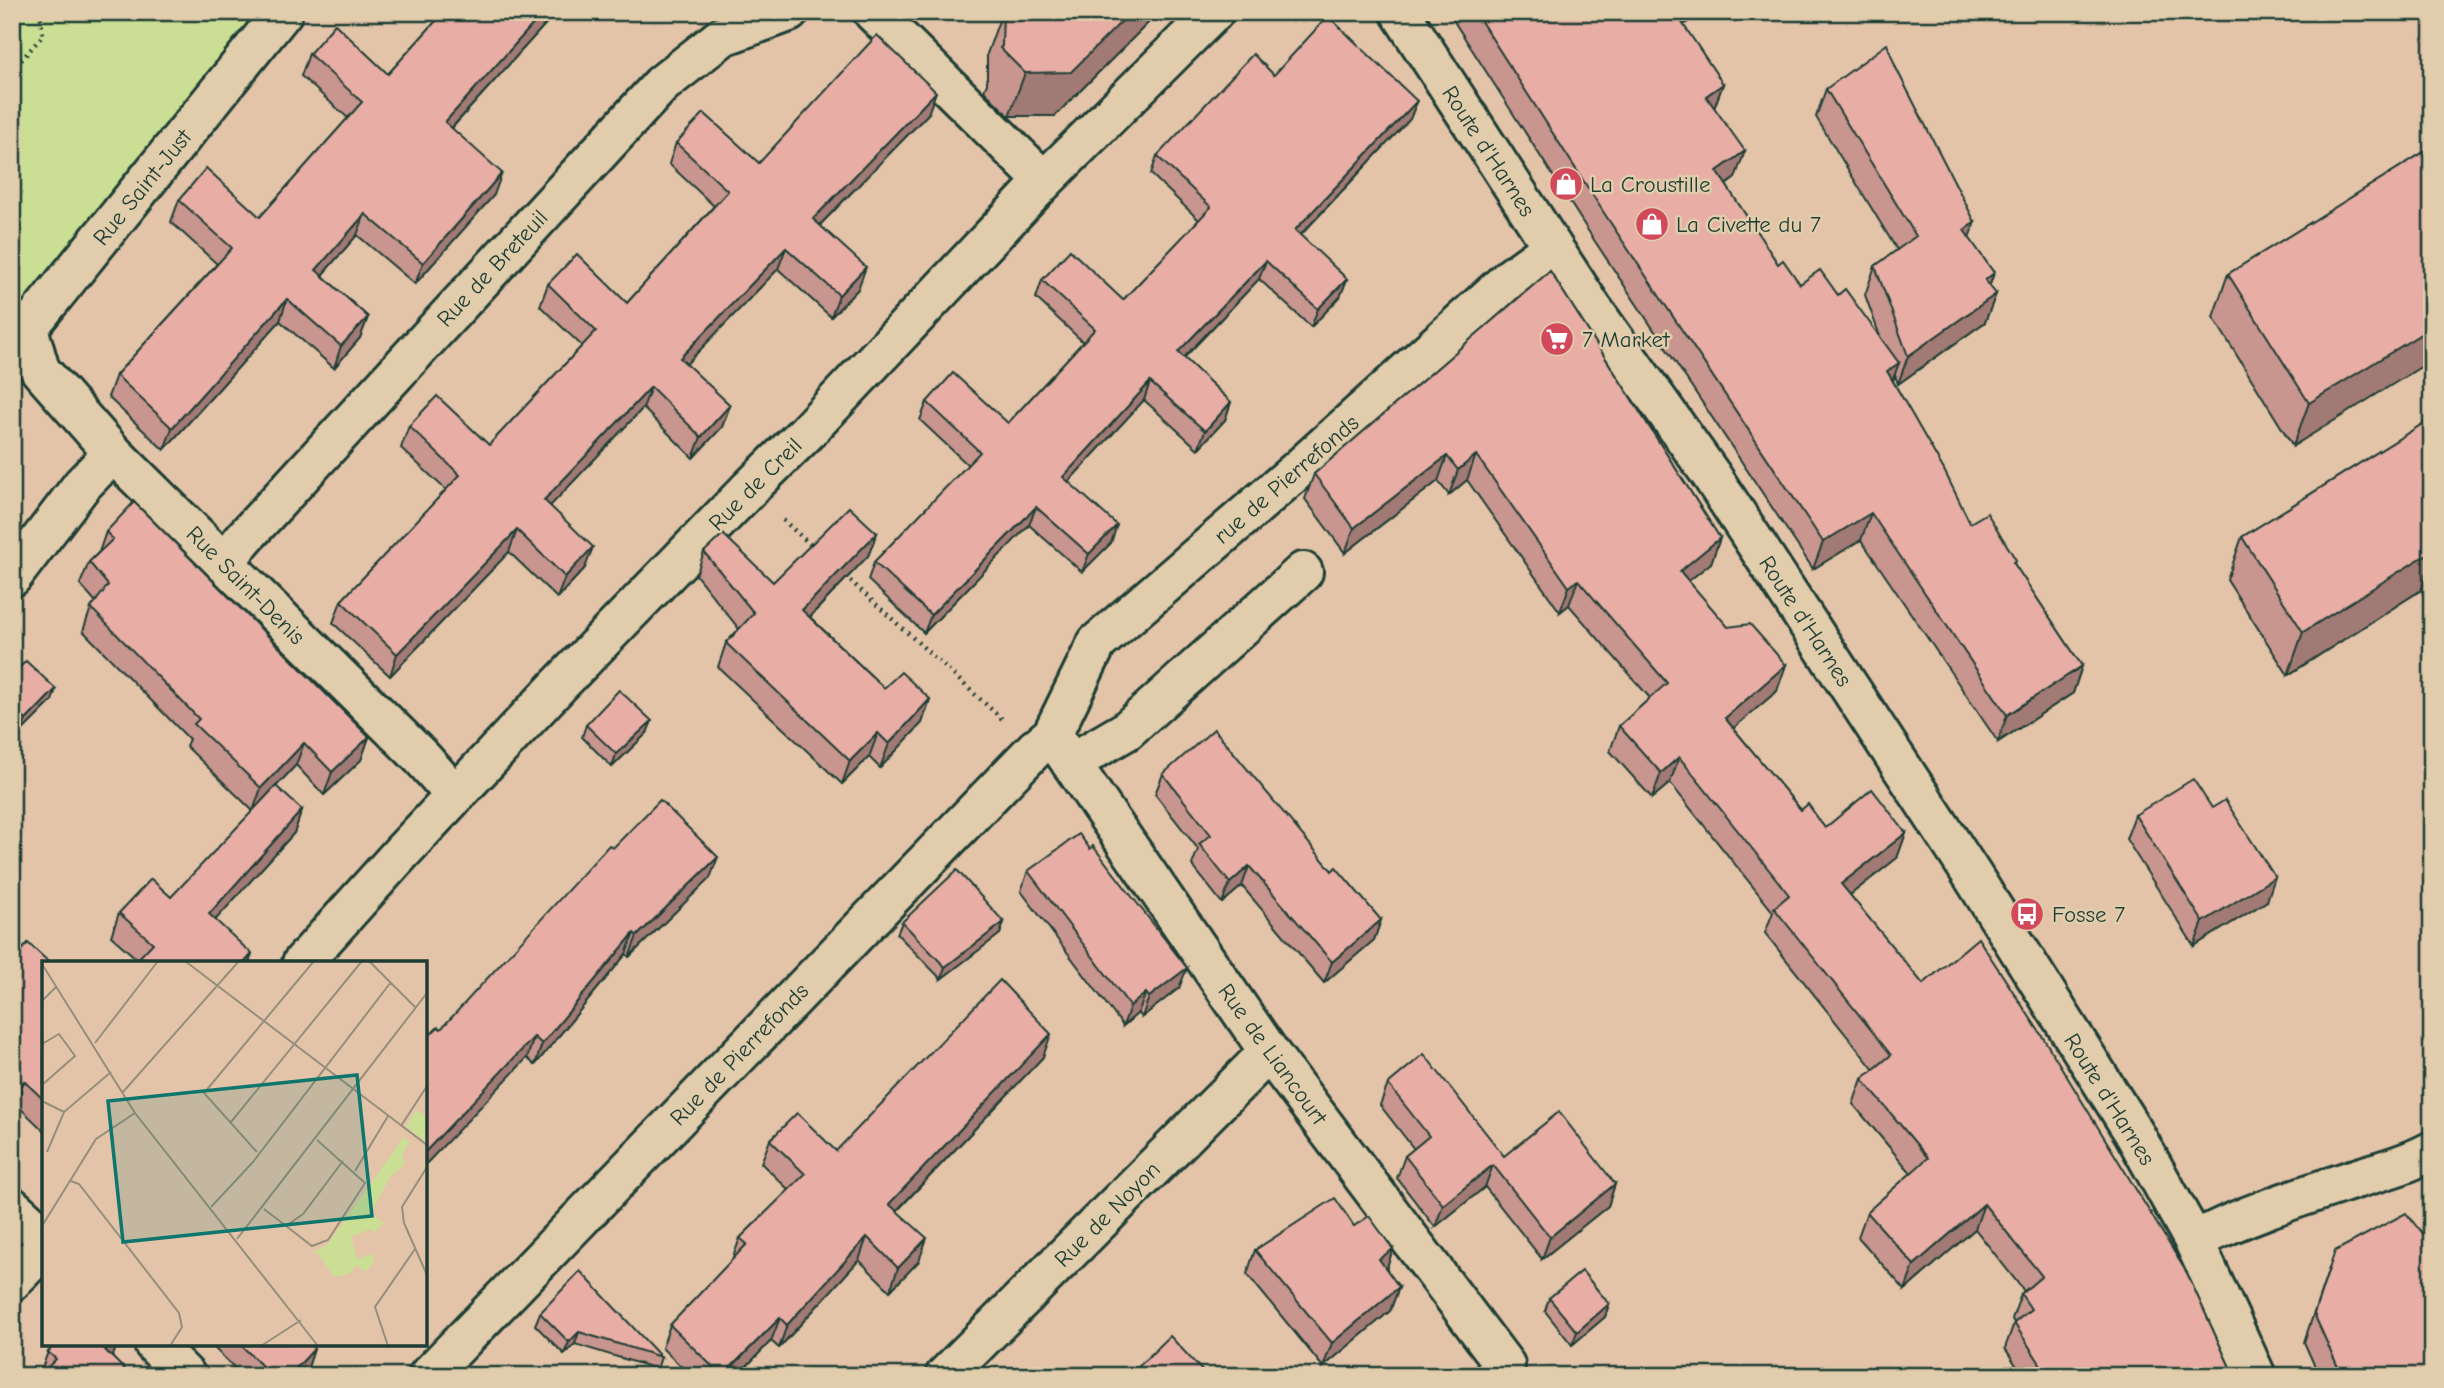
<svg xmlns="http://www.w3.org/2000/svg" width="2444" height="1388" font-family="'Comic Neue',sans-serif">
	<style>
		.green { fill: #cadf94; stroke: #748e64; stroke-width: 2 }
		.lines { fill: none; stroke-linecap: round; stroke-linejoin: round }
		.minor-casing { stroke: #1f3d34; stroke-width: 44 }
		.major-casing { stroke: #1f3d34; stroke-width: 44 }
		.path { stroke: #1f3d34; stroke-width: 4.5; stroke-dasharray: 2 5; stroke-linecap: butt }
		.minor { stroke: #e1cdab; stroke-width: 38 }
		.major { stroke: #e1cdab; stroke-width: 38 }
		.wall { fill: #c8968e; stroke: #1f3d34; stroke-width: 2 }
		.shaded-wall { fill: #a27a74; stroke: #1f3d34; stroke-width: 2 }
		.building { fill: #e8aea5; stroke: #1f3d34; stroke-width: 2 }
		.labels { text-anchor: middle; stroke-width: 5; stroke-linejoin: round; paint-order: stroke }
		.street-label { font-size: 23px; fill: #1f3d34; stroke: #e1cdab }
		.poi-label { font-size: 23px; fill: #1f3d34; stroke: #e1cdab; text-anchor: start }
		.inset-road { fill: none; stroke: #958e7a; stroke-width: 2 }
		.view { fill: #0f766e; fill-opacity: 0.15; stroke: #0f766e; stroke-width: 3.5 }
		.inset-edge { fill: none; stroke: #1f3d34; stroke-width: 3.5 }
	</style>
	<rect width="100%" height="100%" fill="#e3c4a9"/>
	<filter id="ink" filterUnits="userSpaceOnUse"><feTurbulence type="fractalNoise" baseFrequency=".0143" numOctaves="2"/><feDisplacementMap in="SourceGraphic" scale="14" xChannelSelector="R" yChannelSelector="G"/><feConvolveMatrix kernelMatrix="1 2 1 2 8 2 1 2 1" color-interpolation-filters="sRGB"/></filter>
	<g filter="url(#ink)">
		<polygon class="green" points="12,12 262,12 27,300 12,305"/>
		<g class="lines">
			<g class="minor-casing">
				<g id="minor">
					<polyline points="283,12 28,328 40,370 113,453 422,758 455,795"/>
					<polyline points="873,12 1044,181"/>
					<polyline points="224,563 244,538 662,84 723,36 789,12"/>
					<polyline points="12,577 82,485 113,453"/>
					<polyline points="1052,735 1269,1052 1505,1365 1494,1376"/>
					<polyline points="1071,763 1126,731 1303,572"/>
					<polyline points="302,963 401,853 559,685 749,489 805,434 1044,181 1214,12"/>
					<polyline points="12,1207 44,1236"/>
					<polyline points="2194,1241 2256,1376"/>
					<polyline points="12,1281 44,1248"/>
					<polyline points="154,1344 186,1376"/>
					<polyline points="428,1376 1035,749 1052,735 1097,643 1294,473 1510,278 1552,248"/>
					<polyline points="945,1376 1269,1052"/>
				</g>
			</g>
			<g class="major-casing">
				<path id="major" d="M1400,12L1592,308L1711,475L1972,875L2134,1133L2194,1241C2245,1214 2300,1197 2355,1179C2381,1171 2408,1164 2432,1151"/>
			</g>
			<g class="path">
				<polyline points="12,71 43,35 40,12"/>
				<polyline points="783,520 813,547"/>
				<polyline points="845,576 1002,719"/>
			</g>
			<use href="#minor" class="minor"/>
			<use href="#major" class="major"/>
		</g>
		<g class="wall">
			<polygon points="444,12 552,12 550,19 452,128 494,195 415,284 357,235 322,275 368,317 360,338 334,368 280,321 164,450 108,397 116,375 217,264 171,222 179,200 260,217 348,118 301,76 309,54 388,74"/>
			<polygon points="1002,12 1159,12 1055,116 1009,116 984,91 987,84 987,54"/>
			<polygon points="1448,12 1699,12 1698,15 1683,25 1723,84 1714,108 1735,178 1726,185 1778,264 1800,284 1838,295 1881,339 1865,295 1875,266 1897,250 1816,117 1826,89 1896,68 1969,238 1994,273 1989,286 1996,294 1985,322 1898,384 1895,375 1893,381 1970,523 2014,564 2082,666 2073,693 1998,742 1861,540 1813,569 1596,243"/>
			<polygon points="1274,75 1417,101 1410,119 1300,236 1347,279 1340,297 1311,327 1259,279 1184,358 1231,402 1225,420 1198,449 1144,400 1068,482 1111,543 1082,572 1029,525 924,633 868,580 874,562 968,465 920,420 927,402 1008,423 1083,342 1036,298 1042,280 1123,300 1199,220 1151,174 1157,156"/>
			<polygon points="928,114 820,225 858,289 831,317 778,269 686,364 730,405 722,427 693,458 643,408 550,506 585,568 557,598 509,552 390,676 333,623 341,601 446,490 401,448 409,426 489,445 582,346 540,306 548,284 627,303 714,206 669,164 676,143 759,163"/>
			<polygon points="2424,152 2293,446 2213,317 2228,274"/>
			<polygon points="1550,271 1720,538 1711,563 1688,581 1777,691 1733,728 1801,810 1825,828 1906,833 1897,858 1850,895 2234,1376 2023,1376 2005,1348 2014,1323 2012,1319 2021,1294 2024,1291 1975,1229 1905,1290 1858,1237 1867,1212 1911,1173 1853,1104 1862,1079 1874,1070 1765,933 1773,912 1670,783 1652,798 1610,751 1619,726 1650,698 1569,605 1560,612 1467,480 1449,495 1438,481 1345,553 1305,499 1314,474"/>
			<polygon points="2432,418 2432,607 2421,590 2288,675 2227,580 2242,537"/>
			<polygon points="106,532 369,737 361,760 324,795 296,765 253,811 186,746 189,739 83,631 91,608 96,602 80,584 89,562 99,552"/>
			<polygon points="877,533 868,556 810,617 884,688 930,699 922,723 880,768 869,757 842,784 718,667 726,643 739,629 696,575 704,552 773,582"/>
			<polygon points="12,675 52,701 21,732 12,724"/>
			<polygon points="586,725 647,733 612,767 582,737"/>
			<polygon points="1163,774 1332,871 1381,920 1374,940 1324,983 1242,886 1222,903 1192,865 1198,849 1155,794"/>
			<polygon points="302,810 294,833 215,920 137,959 111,936 119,913 171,897"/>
			<polygon points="2135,815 2267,901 2194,946 2126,839"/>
			<polygon points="613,848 710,878 629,957 626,954 535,1065 527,1058 441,1029"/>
			<polygon points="1028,871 1179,988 1142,1017 1138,1013 1123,1026 1021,891"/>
			<polygon points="902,922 1004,922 1000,934 941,979 897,934"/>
			<polygon points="44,963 44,1131 16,1104"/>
			<polygon points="1043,1057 897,1211 919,1261 890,1291 859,1260 779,1348 771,1341 737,1376 691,1376 662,1348 670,1325 732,1260 740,1238 789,1190 761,1163 770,1140 836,1151"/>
			<polygon points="1388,1084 1504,1156 1615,1184 1608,1206 1542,1259 1485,1187 1435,1227 1397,1178 1405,1156 1414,1149 1380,1105"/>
			<polygon points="1354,1226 1393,1249 1386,1269 1399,1287 1390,1311 1323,1367 1247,1274 1255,1250"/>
			<polygon points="2335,1251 2432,1376 2319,1376 2304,1342"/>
			<polygon points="1549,1298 1609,1304 1605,1317 1572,1345 1545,1311"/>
			<polygon points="540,1313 661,1357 657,1369 575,1344 564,1354 535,1325"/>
			<polygon points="117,1344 112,1357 39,1376 48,1352"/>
			<polygon points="210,1344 310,1344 314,1349 307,1370 301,1376 243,1376"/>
		</g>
		<g class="shaded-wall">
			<polygon points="544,12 552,12 550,19 437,144 445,122"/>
			<polygon points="1131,12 1159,12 1055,116 1009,116 1025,73"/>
			<polygon points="1673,12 1699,12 1698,15 1664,38"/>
			<polygon points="1723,84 1713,111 1706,96"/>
			<polygon points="936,92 928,114 805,240 813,219"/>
			<polygon points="1417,101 1410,119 1288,248 1295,230"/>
			<polygon points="1745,151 1735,178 1707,198 1717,171"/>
			<polygon points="502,173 494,195 415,284 423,263"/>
			<polygon points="365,214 357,235 308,291 316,270"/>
			<polygon points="1975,222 1964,251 1964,230"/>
			<polygon points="786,248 778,269 672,379 680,358"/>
			<polygon points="1266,261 1259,279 1172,370 1178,352"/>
			<polygon points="866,267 858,289 831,317 839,295"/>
			<polygon points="1994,273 1984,302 1985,280"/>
			<polygon points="1347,279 1340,297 1311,327 1318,309"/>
			<polygon points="1996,294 1985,322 1898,384 1908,356"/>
			<polygon points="287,299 280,321 164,450 172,428"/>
			<polygon points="368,317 360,338 334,368 341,346"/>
			<polygon points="2432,327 2432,360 2293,446 2309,403"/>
			<polygon points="1899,363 1889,390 1887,371"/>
			<polygon points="1150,382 1144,400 1056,495 1063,477"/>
			<polygon points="651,387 643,408 536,521 544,500"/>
			<polygon points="1231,402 1225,420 1198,449 1205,431"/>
			<polygon points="730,405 722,427 693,458 701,437"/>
			<polygon points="1476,455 1467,480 1449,495 1458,470"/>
			<polygon points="1447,456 1438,481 1345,553 1354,528"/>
			<polygon points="1036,507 1029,525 924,633 931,615"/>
			<polygon points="1871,513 1861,540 1813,569 1823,542"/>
			<polygon points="1117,525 1111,543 1082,572 1089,554"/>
			<polygon points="517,530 509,552 390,676 397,654"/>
			<polygon points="877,533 868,556 794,633 802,610"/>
			<polygon points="1720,538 1711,563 1670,596 1680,571"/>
			<polygon points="593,547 585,568 557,598 565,577"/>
			<polygon points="2432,551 2432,562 2421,590 2288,675 2303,632"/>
			<polygon points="1578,580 1569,605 1560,612 1569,587"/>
			<polygon points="1786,665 1777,691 1716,743 1725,718"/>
			<polygon points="2082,666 2073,693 1998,742 2007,715"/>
			<polygon points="56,689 52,701 21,732 26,720"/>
			<polygon points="930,699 922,723 880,768 889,744"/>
			<polygon points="652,721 647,733 612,767 616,754"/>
			<polygon points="878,733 869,757 842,784 850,761"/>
			<polygon points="369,737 361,760 324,795 332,772"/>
			<polygon points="304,743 296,765 253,811 261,788"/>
			<polygon points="1679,757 1670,783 1652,798 1661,773"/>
			<polygon points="302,810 294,833 200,937 209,914"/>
			<polygon points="1906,833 1897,858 1832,909 1841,884"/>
			<polygon points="718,857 710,878 629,957 637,936"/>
			<polygon points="1249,866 1242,886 1222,903 1230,883"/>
			<polygon points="2275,877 2267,901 2194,946 2203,922"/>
			<polygon points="1381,920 1374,940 1324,983 1332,962"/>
			<polygon points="1004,922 1000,934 941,979 945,967"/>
			<polygon points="634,933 626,954 535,1065 542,1044"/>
			<polygon points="252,954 249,963 244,963"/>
			<polygon points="1187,968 1179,988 1142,1017 1149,997"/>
			<polygon points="1146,993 1138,1013 1123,1026 1130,1006"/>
			<polygon points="1051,1034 1043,1057 881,1227 889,1204"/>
			<polygon points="534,1037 527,1058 425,1165 425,1152"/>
			<polygon points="24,1081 16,1104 12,1108 12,1094"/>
			<polygon points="1493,1165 1485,1187 1435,1227 1443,1205"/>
			<polygon points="1615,1184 1608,1206 1542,1259 1550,1237"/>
			<polygon points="1984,1204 1975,1229 1905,1290 1914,1265"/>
			<polygon points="867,1237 859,1260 779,1348 787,1325"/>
			<polygon points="927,1238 919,1261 890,1291 898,1268"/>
			<polygon points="1393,1249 1385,1273 1379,1259"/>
			<polygon points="1399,1287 1390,1311 1323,1367 1332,1343"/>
			<polygon points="1609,1304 1605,1317 1572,1345 1577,1332"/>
			<polygon points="780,1318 771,1341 737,1376 723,1376"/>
			<polygon points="579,1332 575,1344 564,1354 569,1342"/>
			<polygon points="2432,1342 2432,1365 2426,1344"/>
			<polygon points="111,1344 117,1344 112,1359 105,1350"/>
			<polygon points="314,1349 307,1370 301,1376 289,1376"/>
		</g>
		<g class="building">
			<polygon points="444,12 544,12 445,122 502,173 423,263 365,214 316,270 368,317 341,346 287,299 172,428 116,375 232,248 179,200 206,168 260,217 362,102 309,54 335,24 388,74"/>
			<polygon points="1003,12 1131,12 1071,72 1025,73 1000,48 1002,46"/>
			<polygon points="1475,12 1675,12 1723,84 1706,96 1745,151 1717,171 1778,264 1783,260 1800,284 1820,270 1838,295 1845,289 1899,363 1887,371 1944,470 1970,523 1987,513 2016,560 2013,562 2082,666 2007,715 1871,513 1823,542 1606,216"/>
			<polygon points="1328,16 1417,101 1295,230 1347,279 1318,309 1266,261 1178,352 1231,402 1205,431 1150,382 1063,477 1117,525 1089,554 1036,507 931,615 874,562 980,452 927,402 953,373 1008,423 1095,329 1042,280 1070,250 1123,300 1211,207 1157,156 1253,54 1274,75"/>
			<polygon points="877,35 936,92 813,219 866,267 839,295 786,248 680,358 730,405 701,437 651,387 544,500 593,547 565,577 517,530 397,654 341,601 460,475 409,426 437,396 489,445 596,331 548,284 577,254 627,303 728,191 676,143 704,113 759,163"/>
			<polygon points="1887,44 1896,68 1975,222 1964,230 1994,273 1985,280 1996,294 1908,356 1875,266 1916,236 1826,89"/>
			<polygon points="2424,152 2432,165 2432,327 2309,403 2228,274"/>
			<polygon points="1550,271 1720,538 1680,571 1728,627 1750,624 1786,665 1725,718 1801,810 1808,804 1825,828 1872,789 1906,833 1841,884 1923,984 1978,938 2044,1039 2187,1273 2234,1376 2048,1376 2014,1323 2031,1309 2021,1294 2042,1276 1984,1204 1914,1265 1867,1212 1928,1158 1862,1079 1891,1055 1774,908 1789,895 1679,757 1661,773 1619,726 1667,683 1578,580 1569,587 1476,455 1458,470 1447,456 1354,528 1314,474"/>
			<polygon points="2432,418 2432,551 2303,632 2242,537"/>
			<polygon points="134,502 369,737 332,772 304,743 261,788 194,724 199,719 91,608 108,585 89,562 113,539 106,532"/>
			<polygon points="849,507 877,533 802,610 884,688 901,672 930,699 889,744 878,733 850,761 726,643 754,613 704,552 723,534 773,582"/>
			<polygon points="26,661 56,689 26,720 12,707 12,675"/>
			<polygon points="619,690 652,721 616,754 586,725"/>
			<polygon points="1214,729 1332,871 1336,867 1381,920 1332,962 1249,866 1230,883 1199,844 1211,835 1163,774"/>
			<polygon points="2193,779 2212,808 2225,800 2275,877 2203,922 2135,815"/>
			<polygon points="276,786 302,810 209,914 252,954 244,963 134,963 153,943 119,913 151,879 171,897"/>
			<polygon points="660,800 718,857 637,936 634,933 542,1044 534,1037 425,1152 425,1040 438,1027 441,1029 609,845 613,848"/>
			<polygon points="1079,834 1090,849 1093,846 1187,968 1149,997 1146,993 1130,1006 1028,871"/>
			<polygon points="957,870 1004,922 945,967 902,922"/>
			<polygon points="28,943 50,963 44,963 44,1100 24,1081 12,1094 12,961"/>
			<polygon points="1000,980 1051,1034 889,1204 927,1238 898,1268 867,1237 787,1325 780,1318 722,1376 670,1325 747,1244 740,1238 805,1174 770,1140 797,1113 836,1151"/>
			<polygon points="1424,1054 1504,1156 1559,1112 1615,1184 1550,1237 1493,1165 1443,1205 1405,1156 1429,1136 1388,1084"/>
			<polygon points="1335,1198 1354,1226 1369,1216 1393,1249 1379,1259 1399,1287 1332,1343 1255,1250"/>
			<polygon points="2406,1213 2432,1246 2432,1342 2426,1344 2432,1354 2432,1375 2430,1376 2342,1376 2314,1314 2335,1251"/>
			<polygon points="580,1271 661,1357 579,1332 569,1342 540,1313"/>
			<polygon points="1582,1271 1609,1304 1577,1332 1549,1298"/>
			<polygon points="1170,1336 1207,1376 1129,1376"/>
			<polygon points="55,1344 111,1344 105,1350 131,1376 39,1376 56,1359 48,1352"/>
			<polygon points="240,1344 310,1344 314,1349 289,1376 272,1376"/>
		</g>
	</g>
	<defs>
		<g id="shop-disc" transform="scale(1.75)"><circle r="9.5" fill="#d1495b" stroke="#e1cdab"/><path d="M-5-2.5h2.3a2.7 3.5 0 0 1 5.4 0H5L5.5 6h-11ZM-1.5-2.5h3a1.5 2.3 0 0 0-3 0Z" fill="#fff"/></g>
		<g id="supermarket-disc" transform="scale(1.75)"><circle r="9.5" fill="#d1495b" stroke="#e1cdab"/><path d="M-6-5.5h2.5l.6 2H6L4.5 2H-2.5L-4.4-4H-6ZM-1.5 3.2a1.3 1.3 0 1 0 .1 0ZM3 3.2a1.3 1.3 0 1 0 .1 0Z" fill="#fff"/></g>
		<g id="bus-disc" transform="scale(1.75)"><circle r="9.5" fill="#d1495b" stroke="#e1cdab"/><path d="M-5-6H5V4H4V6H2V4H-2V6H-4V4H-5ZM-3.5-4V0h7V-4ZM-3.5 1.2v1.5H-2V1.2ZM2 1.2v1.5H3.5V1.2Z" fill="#fff"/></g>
	</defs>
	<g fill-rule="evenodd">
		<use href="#shop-disc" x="1566" y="184"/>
		<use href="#shop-disc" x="1652" y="224"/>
		<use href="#supermarket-disc" x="1557" y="339"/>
		<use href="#bus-disc" x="2027" y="914"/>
	</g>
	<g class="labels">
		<g class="street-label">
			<text transform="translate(1489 151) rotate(57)" y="8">Route d'Harnes</text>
			<text transform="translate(142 187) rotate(-51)" y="8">Rue Saint-Just</text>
			<text transform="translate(492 268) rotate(-47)" y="8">Rue de Breteuil</text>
			<text transform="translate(1286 479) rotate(-41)" y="8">rue de Pierrefonds</text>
			<text transform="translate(755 484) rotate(-45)" y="8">Rue de Creil</text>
			<text transform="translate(246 585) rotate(45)" y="8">Rue Saint-Denis</text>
			<text transform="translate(1806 621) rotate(57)" y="8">Route d'Harnes</text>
			<text transform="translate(739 1054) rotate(-46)" y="8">Rue de Pierrefonds</text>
			<text transform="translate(1273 1054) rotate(54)" y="8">Rue de Liancourt</text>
			<text transform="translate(2110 1099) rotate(58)" y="8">Route d'Harnes</text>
			<text transform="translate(1107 1214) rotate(-45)" y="8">Rue de Noyon</text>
		</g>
		<g class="poi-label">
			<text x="1590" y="192">La Croustille</text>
			<text x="1676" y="232">La Civette du 7</text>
			<text x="1582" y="347">7 Market</text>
			<text x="2052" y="922">Fosse 7</text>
		</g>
	</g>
	<g transform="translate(42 961)">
		<rect width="385" height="385" fill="#e3c4a9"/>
		<path d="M374,149L385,156V181L364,166ZM361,177L368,180L360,194L363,203L348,216L329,252L342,262L333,271L328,268L309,276L315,298L330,293L332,299L324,311L314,304L308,313L292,316L276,292L270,291L285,284Z" fill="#cadf94"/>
		<path class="inset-road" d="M143,0L385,184M327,0L374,47M0,3L93,152M0,40L15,25M53,82L116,0M0,83L17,73L33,95L0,124M81,131L197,0M0,140L22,151M189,161L320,0M359,165L385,125M5,191L22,151L69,111M215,191L162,132L272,0M385,206L360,246L362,262L385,314M313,210L346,155M29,220L37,223L137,352L140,366L128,385M169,246L211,201L349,21M222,248L270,285L286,279L323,222L275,179M0,265L54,178L93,152L276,385M244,265L261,253L301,200M195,278L385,32M219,385L259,359M346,385L333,346L373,288"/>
		<path class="view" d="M315,114L330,255L81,281L66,140Z"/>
		<rect width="385" height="385" class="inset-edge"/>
	</g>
	<rect width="2444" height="1388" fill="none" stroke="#e1cdab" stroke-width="42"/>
	<rect x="21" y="21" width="2402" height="1346" fill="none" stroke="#1f3d34" stroke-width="2.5" filter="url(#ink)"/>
</svg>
